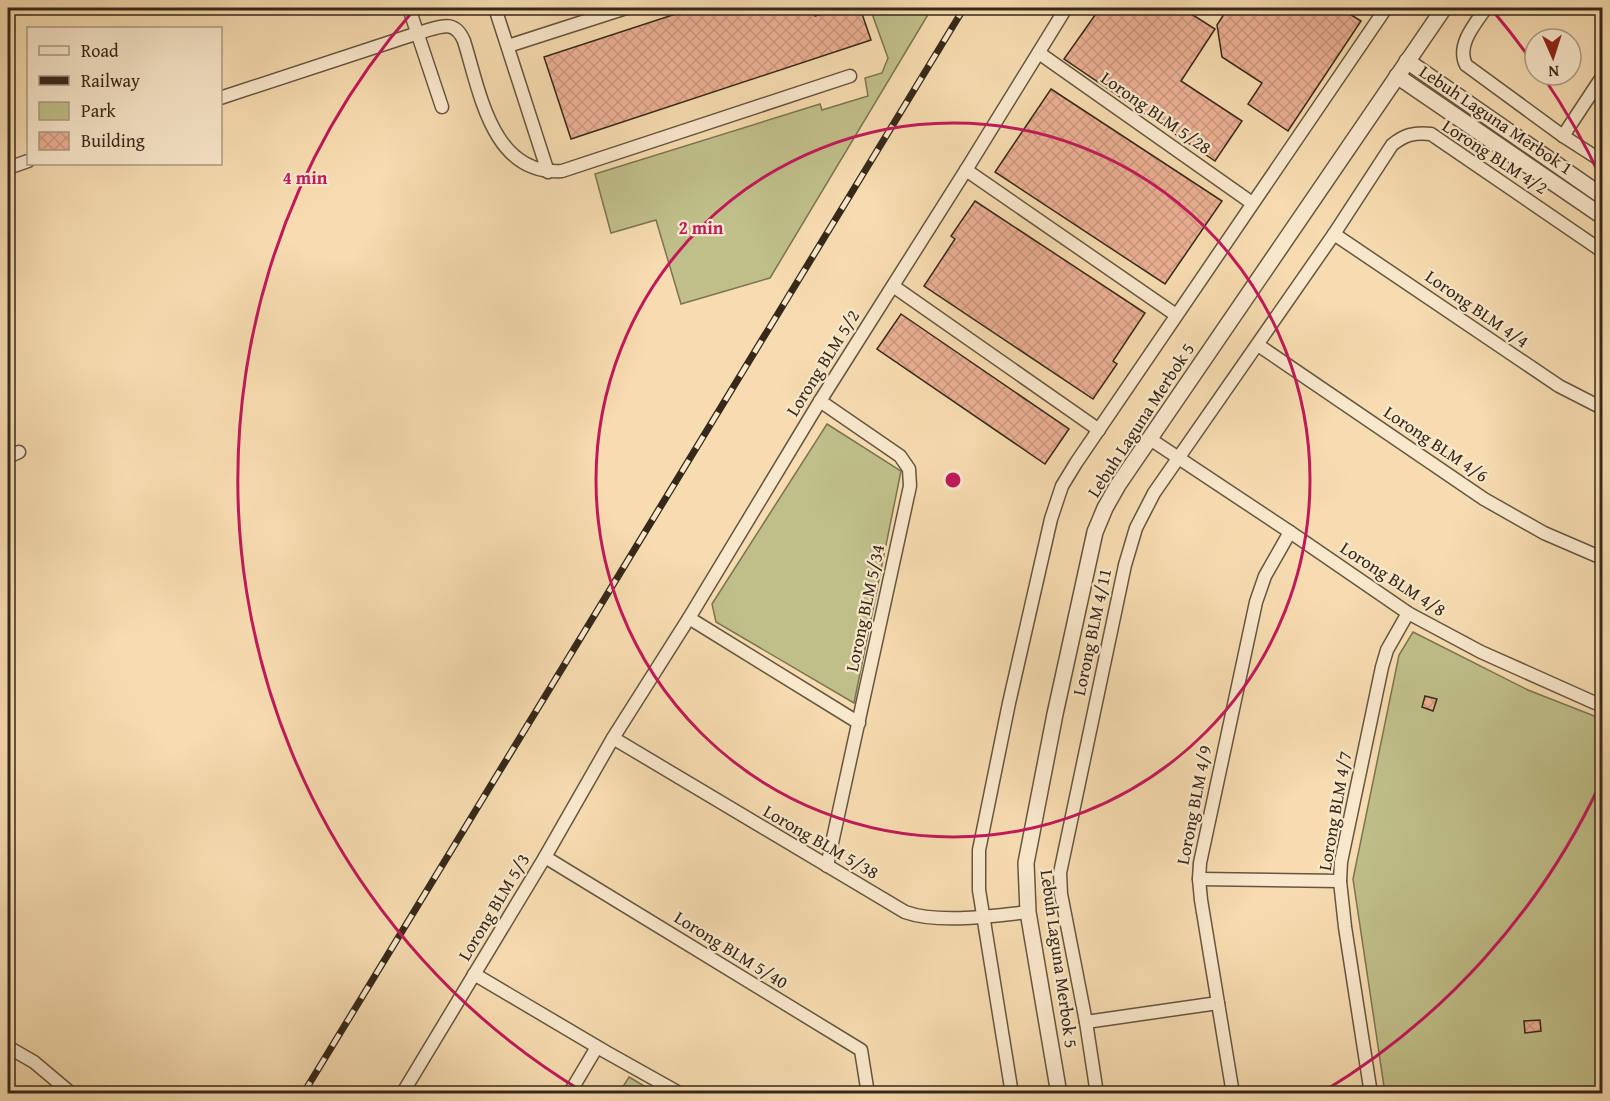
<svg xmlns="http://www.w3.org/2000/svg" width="1610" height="1101" font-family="'Gentium Book Plus',serif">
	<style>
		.park { fill: #c0bf89; stroke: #7b7452; stroke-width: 1.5 }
		.building { fill: url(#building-cross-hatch); stroke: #36281a; stroke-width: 1.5 }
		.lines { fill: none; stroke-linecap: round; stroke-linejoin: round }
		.minor-casing { stroke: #665540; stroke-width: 15 }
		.tertiary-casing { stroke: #665540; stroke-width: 18 }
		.minor { stroke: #f9e8cc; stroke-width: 12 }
		.tertiary { stroke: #f9e8cc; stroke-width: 15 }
		.rail-casing { stroke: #36281a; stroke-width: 7 }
		.rail { stroke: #f9e8cc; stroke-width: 4.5; stroke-dasharray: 14; stroke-linecap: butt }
		.ring { fill: none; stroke: #c2185b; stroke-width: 3 }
		.labels { text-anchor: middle; stroke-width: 4.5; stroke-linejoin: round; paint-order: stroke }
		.street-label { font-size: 18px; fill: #36281a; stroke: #f9e8cc }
		.centre { fill: #c2185b; stroke: #f9e8cc; stroke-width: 3 }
		.ring-label { font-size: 18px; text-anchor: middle; font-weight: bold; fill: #c2185b; stroke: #f9e8cc; stroke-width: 4.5; stroke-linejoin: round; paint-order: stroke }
	</style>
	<defs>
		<pattern id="building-cross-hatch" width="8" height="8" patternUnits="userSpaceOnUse" patternTransform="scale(1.5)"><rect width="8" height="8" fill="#ecb094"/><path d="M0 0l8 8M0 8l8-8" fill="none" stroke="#cb977f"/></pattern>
	</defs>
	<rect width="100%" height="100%" fill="#f6dcb0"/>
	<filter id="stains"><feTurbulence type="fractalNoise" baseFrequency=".00333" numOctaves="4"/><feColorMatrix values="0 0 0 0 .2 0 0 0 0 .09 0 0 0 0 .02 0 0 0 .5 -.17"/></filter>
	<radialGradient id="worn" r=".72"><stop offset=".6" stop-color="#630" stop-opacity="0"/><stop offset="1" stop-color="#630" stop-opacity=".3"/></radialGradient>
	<g class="park">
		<polygon points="870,8 932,8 770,278 681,304 656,220 611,233 595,174 820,104 822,110 868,96 865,78 882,73 888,58"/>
		<polygon points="827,424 901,471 854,703 716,622 712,604"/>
		<polygon points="1413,632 1528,690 1602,719 1602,1093 1385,1093 1353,879 1399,655"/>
		<polygon points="629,1077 656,1093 619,1093"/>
	</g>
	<g class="building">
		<polygon points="694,8 812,8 815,16 841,8 860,8 871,40 571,139 544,57"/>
		<polygon points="1100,8 1182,8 1215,29 1181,81 1242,121 1215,161 1064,59"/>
		<polygon points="1228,8 1340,8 1361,21 1288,131 1248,104 1262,83 1222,57 1217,25"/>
		<polygon points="1051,89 1222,201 1165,284 995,172"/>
		<polygon points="975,201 1145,313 1113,361 1117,364 1093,399 924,286 955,239 951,236"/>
		<polygon points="901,314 1069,429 1045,464 877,349"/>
		<polygon points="1425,696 1437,699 1433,711 1422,707"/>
		<polygon points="1540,1020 1541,1031 1525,1033 1524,1021"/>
	</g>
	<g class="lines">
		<g class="minor-casing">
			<g id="minor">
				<polyline points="409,8 442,107"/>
				<polyline points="495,8 548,172"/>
				<path d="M1486,8C1475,24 1456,45 1466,65L1563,136L1602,161"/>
				<polyline points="508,46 626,8"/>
				<polyline points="1039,53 1252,203"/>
				<path d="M220,98L418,33C438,28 454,17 464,41C480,92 492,176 562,171L850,76"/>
				<polyline points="1563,136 1602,77"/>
				<polyline points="8,168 28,161"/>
				<polyline points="966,170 1176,315"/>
				<polyline points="1334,234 1559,386 1602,408"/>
				<polyline points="893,286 1099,430"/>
				<polyline points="1258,345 1484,499 1544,533 1602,558"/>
				<polyline points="820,401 900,456 909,469 910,486 827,866"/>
				<polyline points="1150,439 1290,532 1408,613 1481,652 1602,706"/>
				<polyline points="8,457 19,452"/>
				<polyline points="689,618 859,723"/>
				<path d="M613,738L905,912C938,924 993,916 1028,912"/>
				<polyline points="545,857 861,1050 868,1094"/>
				<polyline points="1199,879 1340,881"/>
				<polyline points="474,974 606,1052 681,1094"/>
				<polyline points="1086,1022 1218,1003"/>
				<polyline points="8,1047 34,1062 72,1094"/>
				<polyline points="402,1094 545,857 613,738 689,618 820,401 966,170 1066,8"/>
				<polyline points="569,1094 597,1047"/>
				<polyline points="1012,1094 979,890 979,850 1009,703 1051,519 1062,486 1076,463 1386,8"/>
				<path d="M1097,1094L1086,1022L1061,894L1060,873L1125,565L1136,528L1154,493L1334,234L1392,145C1404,135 1414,132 1431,134L1602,251"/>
				<polyline points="1233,1094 1201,900 1199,879 1200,863 1256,602 1265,576 1290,532"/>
				<polyline points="1371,1094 1345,927 1340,881 1341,862 1382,667 1387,650 1408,613"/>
			</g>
		</g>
		<g class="tertiary-casing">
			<g id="tertiary">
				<polyline points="1407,61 1602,196"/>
				<polyline points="1397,76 1602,216"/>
				<polyline points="1059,1094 1028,912 1026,863 1055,714 1095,532 1105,508 1118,485 1444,8"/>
			</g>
		</g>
		<use href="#minor" class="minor"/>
		<use href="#tertiary" class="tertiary"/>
		<g class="rail-casing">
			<polyline id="rail" points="303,1094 964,8"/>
		</g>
		<use href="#rail" class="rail"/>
	</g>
	<g class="ring">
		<circle cx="953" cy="480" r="357"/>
		<path d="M1601 782A715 715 0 0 1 1321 1093M585 1093A715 715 0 0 1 413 11M1493 11A715 715 0 0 1 1531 60M1542 75A715 715 0 0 1 1601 178"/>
	</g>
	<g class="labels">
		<g class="street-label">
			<text transform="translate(1156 113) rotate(35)" y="6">Lorong BLM 5/28</text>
			<text transform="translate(1496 120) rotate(34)" y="6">Lebuh Laguna Merbok 1</text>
			<text transform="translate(1495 157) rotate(33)" y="6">Lorong BLM 4/2</text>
			<text transform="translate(1477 309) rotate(35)" y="6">Lorong BLM 4/4</text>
			<text transform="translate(823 363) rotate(-58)" y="6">Lorong BLM 5/2</text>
			<text transform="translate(1141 420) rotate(-57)" y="6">Lebuh Laguna Merbok 5</text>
			<text transform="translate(1436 444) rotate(34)" y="6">Lorong BLM 4/6</text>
			<text transform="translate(1393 579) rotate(33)" y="6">Lorong BLM 4/8</text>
			<text transform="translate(865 608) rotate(-78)" y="6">Lorong BLM 5/34</text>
			<text transform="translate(1092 632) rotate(-78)" y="6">Lorong BLM 4/11</text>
			<text transform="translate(1194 805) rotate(-79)" y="6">Lorong BLM 4/9</text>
			<text transform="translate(1335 811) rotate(-80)" y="6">Lorong BLM 4/7</text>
			<text transform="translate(821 842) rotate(30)" y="6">Lorong BLM 5/38</text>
			<text transform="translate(494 907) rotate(-59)" y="6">Lorong BLM 5/3</text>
			<text transform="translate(731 950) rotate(32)" y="6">Lorong BLM 5/40</text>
			<text transform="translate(1059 959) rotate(82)" y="6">Lebuh Laguna Merbok 5</text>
		</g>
	</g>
	<circle cx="953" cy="480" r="9" class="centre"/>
	<g class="ring-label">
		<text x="305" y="184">4 min</text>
		<text x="701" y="234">2 min</text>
	</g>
	<rect width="1610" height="1101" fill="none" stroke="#f6dcb0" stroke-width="30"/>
	<rect x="9" y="9" width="1592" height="1083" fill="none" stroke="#36281a" stroke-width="3"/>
	<rect x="15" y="15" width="1580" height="1071" fill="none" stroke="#36281a" stroke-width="1.5"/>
	<rect x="27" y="27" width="195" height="138" fill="#f9e8cc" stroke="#ab9b85" stroke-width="1.5"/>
	<rect x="39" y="46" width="30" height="9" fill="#f9e8cc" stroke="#ab9b85" stroke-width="1.5"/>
	<text x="81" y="57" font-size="18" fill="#36281a">Road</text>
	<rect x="39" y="76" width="30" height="9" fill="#36281a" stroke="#ab9b85" stroke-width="1.5"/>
	<text x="81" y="87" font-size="18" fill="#36281a">Railway</text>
	<rect x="39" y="102" width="30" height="18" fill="#c0bf89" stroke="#ab9b85" stroke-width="1.5"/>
	<text x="81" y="117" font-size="18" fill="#36281a">Park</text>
	<rect x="39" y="132" width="30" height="18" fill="url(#building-cross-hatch)" stroke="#ab9b85" stroke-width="1.5"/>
	<text x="81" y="147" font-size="18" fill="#36281a">Building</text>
	<g transform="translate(1553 57) rotate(177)"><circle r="28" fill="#f9e8cc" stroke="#ab9b85" stroke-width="1.5"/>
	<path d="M0-4.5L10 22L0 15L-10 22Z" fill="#8f2418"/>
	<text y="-9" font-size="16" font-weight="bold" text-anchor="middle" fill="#36281a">N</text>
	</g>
	<rect width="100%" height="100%" filter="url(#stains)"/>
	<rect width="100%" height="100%" fill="url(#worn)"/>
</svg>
